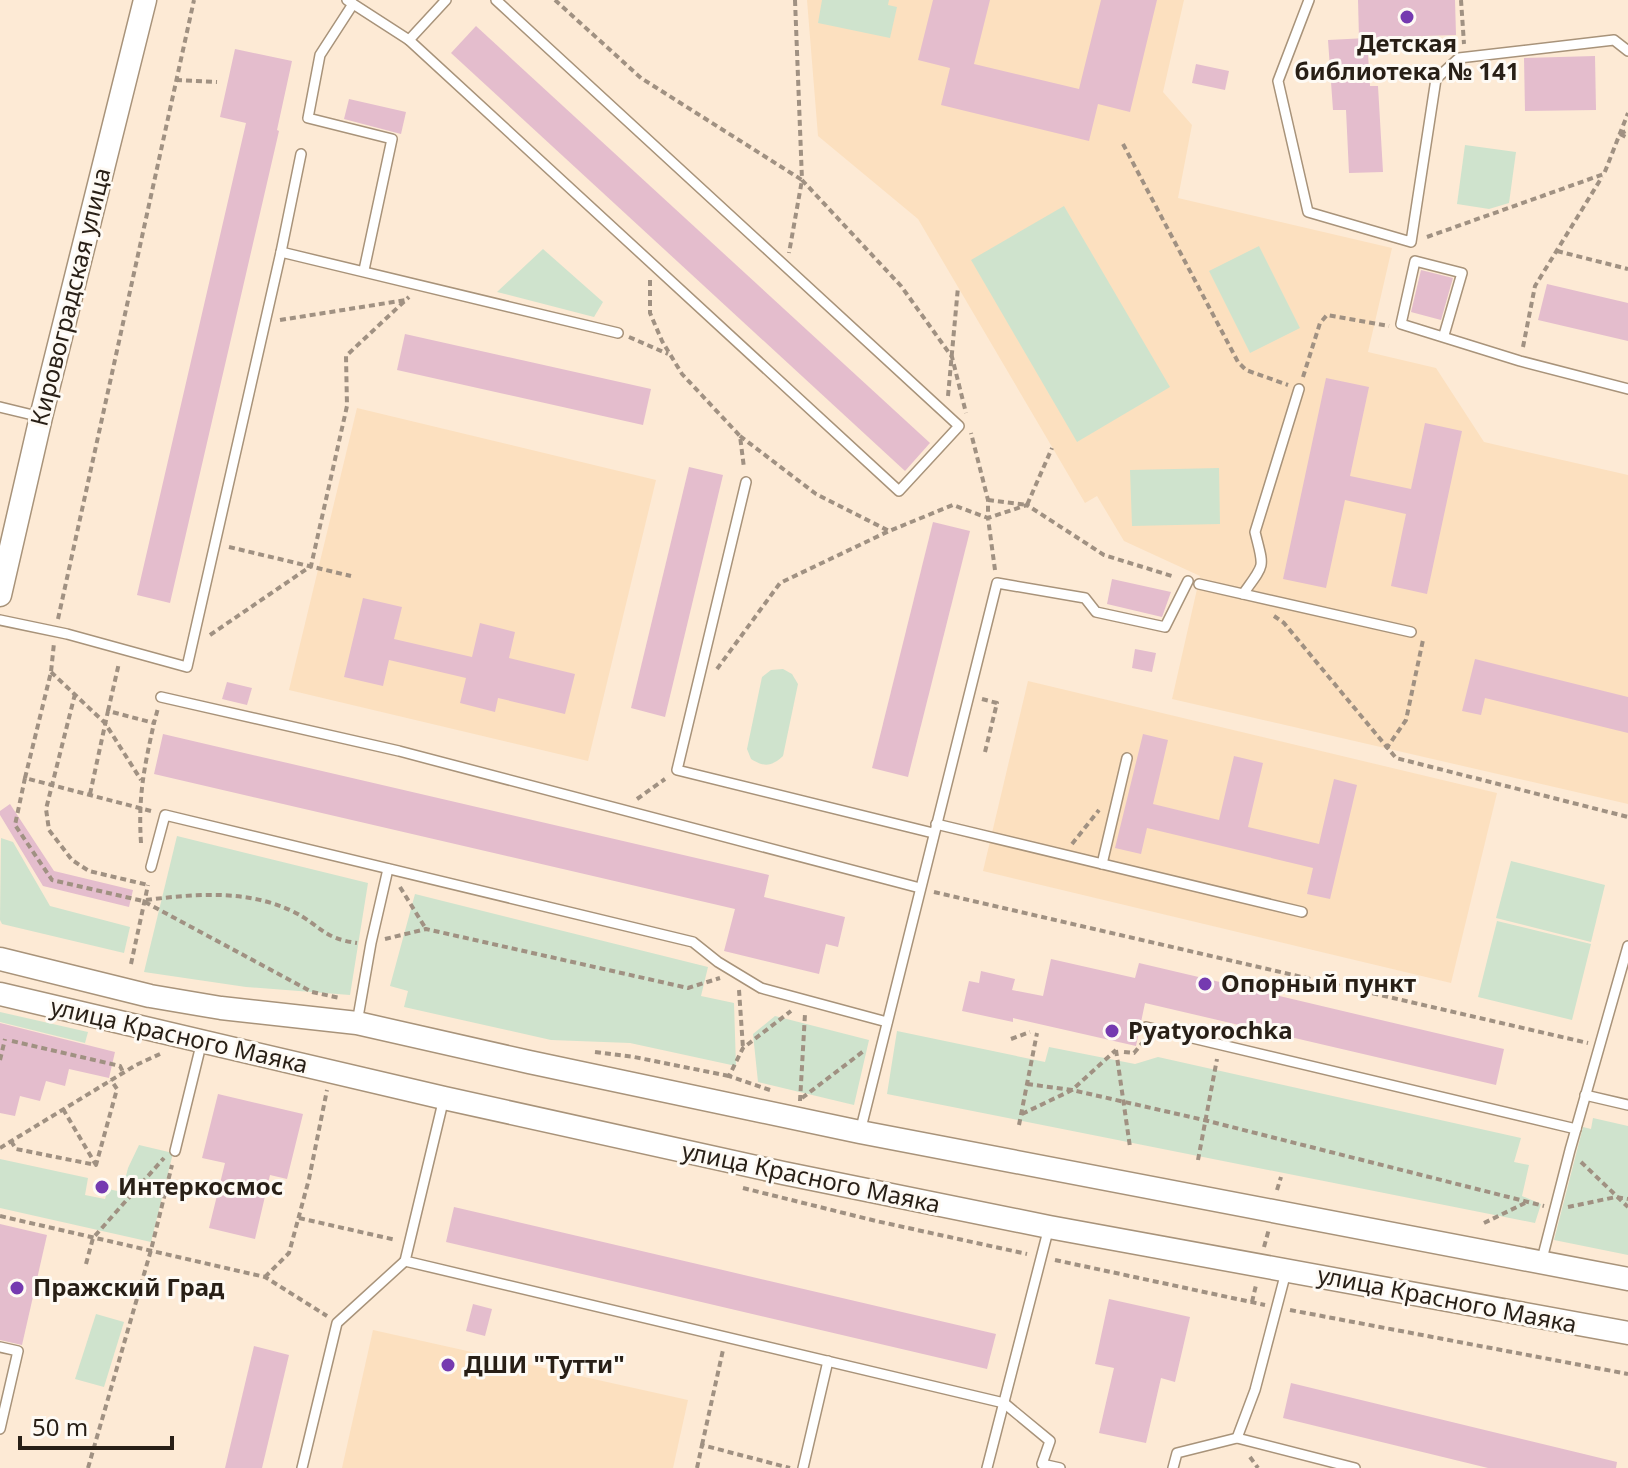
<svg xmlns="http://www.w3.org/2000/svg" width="1628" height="1468" font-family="'Noto Sans',sans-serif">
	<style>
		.built { fill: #fce0bf }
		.green { fill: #cfe3cd }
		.building { fill: #e4bdcd }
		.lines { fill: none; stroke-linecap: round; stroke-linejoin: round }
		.service-casing { stroke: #a8937a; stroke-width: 12 }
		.tertiary-casing { stroke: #a8937a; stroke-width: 25 }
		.path { stroke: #a09182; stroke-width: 4; stroke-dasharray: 6 4; stroke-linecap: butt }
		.service { stroke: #fff; stroke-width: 9 }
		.tertiary { stroke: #fff; stroke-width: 22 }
		.poi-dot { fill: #753ab0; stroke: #fefaf4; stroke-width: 3 }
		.labels { text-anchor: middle; stroke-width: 6; stroke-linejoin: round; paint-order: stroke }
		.poi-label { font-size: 24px; font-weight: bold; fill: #281f16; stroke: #fefaf4; text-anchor: start }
		.street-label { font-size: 24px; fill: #281f16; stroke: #fefaf4 }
	</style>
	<rect width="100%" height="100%" fill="#fdead5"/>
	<g class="built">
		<polygon points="807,0 1184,0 1163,92 1192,125 1178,198 1392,248 1368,352 1436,368 1484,442 1628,475 1628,804 1172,699 1200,576 1124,541 1097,496 1085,503 918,219 818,136"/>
		<polygon points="357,408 656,480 588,761 289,690"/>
		<polygon points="1028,681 1497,793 1451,983 983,871"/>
		<polygon points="373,1330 688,1400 673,1468 342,1468"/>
	</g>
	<g class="green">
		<polygon points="822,0 889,0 888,5 897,7 890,38 818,23"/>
		<polygon points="1465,145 1516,152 1509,203 1489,209 1457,204"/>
		<polygon points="1064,206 1170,387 1077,442 971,260"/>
		<polygon points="1259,246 1300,328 1250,353 1209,271"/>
		<polygon points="543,249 603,302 594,317 497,292"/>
		<polygon points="1219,468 1220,524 1132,526 1130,470"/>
		<path d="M783,669L792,674L798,684L783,756C771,767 764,767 751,759L747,749L762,677L771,670Z"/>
		<polygon points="177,836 368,883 350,995 246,987 144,972"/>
		<polygon points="1,838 13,842 50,906 130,927 124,953 2,924 0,920"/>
		<polygon points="1511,861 1605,885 1591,942 1496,918"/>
		<polygon points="415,894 708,967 701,996 734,1003 736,1066 630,1043 551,1040 404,1007 408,991 390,986"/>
		<polygon points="1497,921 1591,944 1572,1020 1478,997"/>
		<polygon points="0,1012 88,1032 85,1043 0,1022"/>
		<polygon points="775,1016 869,1040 854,1105 758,1082 753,1034"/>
		<polygon points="897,1031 1045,1062 1049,1047 1135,1064 1158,1057 1521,1138 1514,1162 1529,1165 1522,1196 1541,1204 1535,1223 887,1094"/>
		<polygon points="1593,1118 1628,1126 1628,1255 1554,1240 1583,1127 1591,1129"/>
		<polygon points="139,1145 173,1153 151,1242 0,1208 0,1159 88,1178 85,1195 105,1199 108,1189 122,1192 128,1168"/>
		<polygon points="96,1314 124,1322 104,1387 75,1379"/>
	</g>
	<g class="building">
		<polygon points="933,0 990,0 974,64 1079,89 1101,0 1157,0 1130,112 1098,104 1089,141 941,105 950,68 918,60"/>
		<polygon points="1358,0 1455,0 1456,35 1359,38"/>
		<polygon points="476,26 930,443 905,471 451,53"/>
		<polygon points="1367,38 1370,86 1378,86 1383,172 1349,173 1346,110 1333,110 1328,40"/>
		<polygon points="235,49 292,61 277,130 279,131 170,603 137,595 246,123 220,117"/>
		<polygon points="1595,56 1596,110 1525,111 1524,58"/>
		<polygon points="1196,64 1229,71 1225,90 1192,83"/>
		<polygon points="349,99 406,112 401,134 344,119"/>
		<polygon points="1421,270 1453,278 1441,320 1411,312"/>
		<polygon points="1547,284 1628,303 1628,341 1538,320"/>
		<polygon points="405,334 651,389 643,425 397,370"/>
		<polygon points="1326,378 1369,387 1350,476 1411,489 1425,423 1462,431 1427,594 1391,586 1406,514 1345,500 1326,588 1283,579"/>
		<polygon points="689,467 723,475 665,717 631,708"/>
		<polygon points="933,522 970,531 908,777 872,768"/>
		<polygon points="1112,579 1171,592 1162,617 1107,604"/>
		<polygon points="363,598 402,607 394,639 472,657 480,623 515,632 509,658 575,674 565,714 498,698 495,712 460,703 466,678 389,660 383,686 344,677"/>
		<polygon points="1135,649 1156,653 1152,672 1132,668"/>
		<polygon points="1475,659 1628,697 1628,733 1485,698 1481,715 1462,711"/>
		<polygon points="227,682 252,688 247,705 222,699"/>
		<polygon points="163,734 769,875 764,897 845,917 838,947 826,944 819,974 724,951 735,909 154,774"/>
		<polygon points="1143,734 1168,740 1153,804 1219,820 1234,756 1263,763 1248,827 1319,844 1334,779 1357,785 1330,899 1307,894 1313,868 1147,828 1141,854 1115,848"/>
		<polygon points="10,804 54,871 133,890 129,907 43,886 0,815 0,811"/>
		<polygon points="1051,959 1135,978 1139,963 1504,1049 1496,1085 1145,1003 1136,1046 1013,1018 1013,1022 962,1011 969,981 979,983 981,971 1015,979 1012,990 1043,996"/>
		<polygon points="0,1023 115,1052 109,1078 69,1069 65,1086 46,1081 40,1101 20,1096 15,1116 0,1113"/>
		<polygon points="218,1094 303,1114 287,1179 270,1175 255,1239 209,1228 225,1163 202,1158"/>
		<polygon points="454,1207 996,1334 987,1369 446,1242"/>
		<polygon points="0,1224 47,1235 22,1345 0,1340"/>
		<polygon points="1109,1299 1190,1317 1175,1382 1161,1378 1146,1443 1099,1433 1114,1368 1095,1364"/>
		<polygon points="473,1304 492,1309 485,1336 466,1331"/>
		<polygon points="254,1346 289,1355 262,1468 225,1468"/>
		<polygon points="1291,1383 1617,1462 1616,1468 1488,1468 1283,1418"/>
	</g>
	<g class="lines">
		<g class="service-casing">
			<g id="service">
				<polyline points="347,0 409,40 899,491 959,426 496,0"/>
				<polyline points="1309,0 1278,81 1308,212 1411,242 1436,79 1459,58 1614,40 1628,51"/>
				<polyline points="353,4 320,55 308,118 392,139 364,270"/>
				<polyline points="409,40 446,0"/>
				<polyline points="281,252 618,333"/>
				<polyline points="1444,335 1462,273 1415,261 1401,324 1520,361 1628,389"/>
				<polyline points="0,407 41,417"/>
				<polyline points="746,482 677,770 933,833"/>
				<polyline points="1199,584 1411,632"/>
				<path d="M1243,594C1266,562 1264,569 1255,532L1299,389"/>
				<polyline points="0,620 67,634 187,667 281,252 301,154"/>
				<polyline points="161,697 399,751 920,888"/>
				<polyline points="936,824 1302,912"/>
				<polyline points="1102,864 1127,758"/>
				<polyline points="151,867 165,815 693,942 718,962 761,988 887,1022"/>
				<polyline points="357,1023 371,943 388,869"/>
				<polyline points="1146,1027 1576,1129"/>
				<polyline points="1585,1095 1628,1105"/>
				<polyline points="444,1098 405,1261 1004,1403 1050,1441 1042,1464 1060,1468"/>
				<polyline points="860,1132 997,583 1085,598 1096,612 1165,627 1188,581"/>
				<polyline points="175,1151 202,1041"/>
				<polyline points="1541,1263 1570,1150 1628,946"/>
				<polyline points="1286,1272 1255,1390 1237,1438 1355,1468"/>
				<polyline points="0,1347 18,1351 0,1429"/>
				<polyline points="302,1468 337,1323 405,1261"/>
				<polyline points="803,1468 828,1361"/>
				<polyline points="987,1468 1049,1227"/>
				<polyline points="1173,1468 1177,1453 1237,1438"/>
			</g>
		</g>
		<g class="tertiary-casing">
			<g id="tertiary">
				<polyline points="0,595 41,417 145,0"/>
				<polyline points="0,959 150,996 221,1008 357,1023 529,1062 860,1132 1628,1279"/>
				<polyline points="0,994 444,1098 783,1173 1049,1227 1628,1333"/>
			</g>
		</g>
		<g class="path">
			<polyline points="555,0 641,78 802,180 789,253"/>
			<polyline points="795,0 802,180 901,286 952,357 966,413"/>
			<polyline points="1461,0 1464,44"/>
			<polyline points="176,80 217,82"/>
			<polyline points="1620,134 1628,138"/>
			<polyline points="1620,134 1628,130"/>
			<polyline points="1123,144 1238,362 1246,370 1288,385"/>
			<polyline points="1427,237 1604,174 1628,113"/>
			<polyline points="1557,251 1628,269"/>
			<polyline points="650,280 650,313 662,341 682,374 740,436 744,468"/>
			<polyline points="280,320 406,300"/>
			<polyline points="629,337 668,354"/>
			<polyline points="1523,347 1535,286 1602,177"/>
			<polyline points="1303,377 1320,323 1327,315 1389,326"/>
			<polyline points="948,396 958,287"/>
			<polyline points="740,436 816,494 889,531 953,505 988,518 988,500 971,433"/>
			<polyline points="988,500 1027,505 1052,448"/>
			<polyline points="229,547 351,576"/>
			<polyline points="995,570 988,518 1027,505 1104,555 1175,577"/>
			<polyline points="1274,616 1284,623 1396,758 1628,817"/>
			<polyline points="58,619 194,0"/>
			<polyline points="210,635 311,566 347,406 346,356 409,297"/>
			<polyline points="717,669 780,583 889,531"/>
			<polyline points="51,672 105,723 141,780"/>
			<polyline points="75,694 46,809 49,830 72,860 89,871 148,885"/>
			<polyline points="982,699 997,703 985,752"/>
			<polyline points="108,711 119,663"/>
			<polyline points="1386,749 1406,720 1423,640"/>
			<polyline points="25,778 51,672 54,643"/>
			<polyline points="90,794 108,711 154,723 158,708"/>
			<polyline points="637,799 665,779"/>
			<polyline points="151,811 25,778 15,825 52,880 143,901 312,992 340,998"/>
			<path d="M141,843C138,797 144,768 154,723"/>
			<polyline points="1072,844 1099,810"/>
			<polyline points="400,887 426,929"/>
			<polyline points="934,892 1588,1043"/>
			<path d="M146,900C195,894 245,889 292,911C321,925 321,938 357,943"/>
			<polyline points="385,939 426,929 688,988 720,978"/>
			<polyline points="131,964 148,885"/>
			<polyline points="739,990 743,1048"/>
			<polyline points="1011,1039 1030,1032"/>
			<polyline points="12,1041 120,1066 123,1072"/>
			<polyline points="1116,1050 1130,1147"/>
			<polyline points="595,1052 634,1057 729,1076"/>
			<polyline points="1124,1052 1134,1053 1144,1041"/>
			<polyline points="0,1060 5,1039"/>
			<polyline points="1027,1084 1072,1090 1204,1120 1544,1206"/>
			<polyline points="770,1090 729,1076 743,1048 791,1011"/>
			<polyline points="802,1098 865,1050"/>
			<polyline points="800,1101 805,1014"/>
			<polyline points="63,1109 96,1165"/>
			<polyline points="1022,1114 1072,1090 1116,1050"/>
			<polyline points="1019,1125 1037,1033"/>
			<polyline points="11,1141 16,1149 96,1165 117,1089 111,1080"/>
			<polyline points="0,1148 136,1065 160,1054"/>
			<polyline points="1198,1160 1217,1059"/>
			<polyline points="1581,1162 1628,1207"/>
			<polyline points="743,1188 876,1221 1027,1254"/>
			<polyline points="1277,1190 1281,1177"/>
			<polyline points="1568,1207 1616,1197 1628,1199"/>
			<polyline points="0,1216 265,1277 327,1316"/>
			<polyline points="299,1218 396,1240"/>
			<polyline points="1484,1223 1525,1203"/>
			<polyline points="1264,1247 1269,1229"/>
			<polyline points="1055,1260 1265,1305"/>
			<polyline points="86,1264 93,1238 164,1158"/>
			<polyline points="265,1277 289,1253 309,1179 327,1090"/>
			<polyline points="1252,1302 1256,1285"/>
			<polyline points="1290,1310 1628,1374"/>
			<polyline points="702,1445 723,1350"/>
			<polyline points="1250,1457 1258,1468"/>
			<polyline points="88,1468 151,1250 172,1165"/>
			<polyline points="697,1468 702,1445 790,1468"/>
		</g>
		<use href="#service" class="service"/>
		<use href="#tertiary" class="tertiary"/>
	</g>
	<g class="poi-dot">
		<circle cx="1407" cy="17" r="8"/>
		<circle cx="1205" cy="984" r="8"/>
		<circle cx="1112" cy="1031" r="8"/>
		<circle cx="102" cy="1187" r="8"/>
		<circle cx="17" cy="1288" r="8"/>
		<circle cx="448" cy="1365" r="8"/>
	</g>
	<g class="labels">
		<g class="poi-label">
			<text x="1407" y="52" text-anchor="middle">Детская<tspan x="1407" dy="28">библиотека № 141</tspan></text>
			<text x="1221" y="992">Опорный пункт</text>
			<text x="1128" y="1039">Pyatyorochka</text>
			<text x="118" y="1195">Интеркосмос</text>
			<text x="33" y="1296">Пражский Град</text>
			<text x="464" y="1373">ДШИ "Тутти"</text>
		</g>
		<g class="street-label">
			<text transform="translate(71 297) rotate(-76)" y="8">Кировоградская улица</text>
			<text transform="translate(179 1036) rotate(13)" y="8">улица Красного Маяка</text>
			<text transform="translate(811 1178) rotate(12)" y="8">улица Красного Маяка</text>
			<text transform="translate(1447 1300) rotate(11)" y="8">улица Красного Маяка</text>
		</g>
	</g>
	<path d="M20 1436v12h152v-12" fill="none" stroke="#281f16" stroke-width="4"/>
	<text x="32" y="1436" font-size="24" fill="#281f16" stroke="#fefaf4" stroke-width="6" paint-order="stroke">50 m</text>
</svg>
